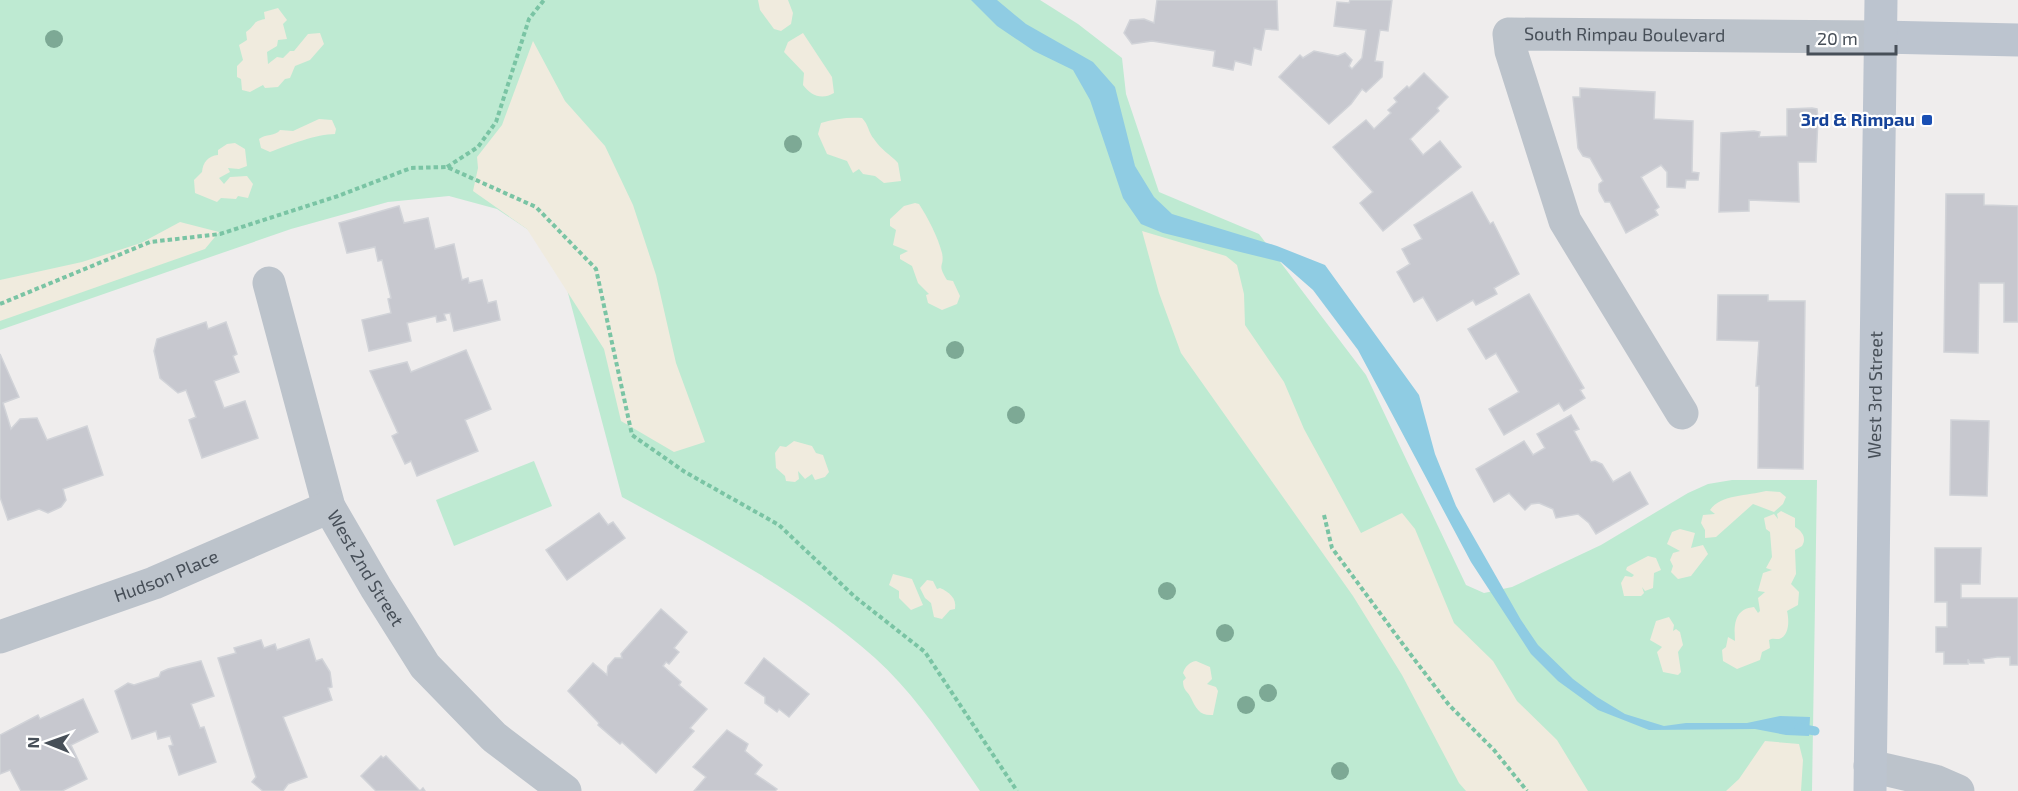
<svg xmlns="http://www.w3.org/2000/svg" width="2018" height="791" font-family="'Exo 2',sans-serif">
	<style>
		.green { fill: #beead2 }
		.sand { fill: #f0ebde }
		.water { fill: #8fcce3 }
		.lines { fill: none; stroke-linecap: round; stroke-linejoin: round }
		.stream { stroke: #8fcce3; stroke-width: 9 }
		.building { fill: #c7c8cf; stroke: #d1d3d8; stroke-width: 1.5 }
		.path { stroke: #7ac4a4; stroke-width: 4; stroke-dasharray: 4.5 3; stroke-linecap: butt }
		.street { stroke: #bcc3cb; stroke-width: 33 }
		.secondary { stroke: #bcc4cf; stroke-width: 33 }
		.tree { fill: #7da995 }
		.transit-dot { fill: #1a4fb4; stroke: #fff; stroke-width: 2 }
		.labels { text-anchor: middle; stroke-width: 4.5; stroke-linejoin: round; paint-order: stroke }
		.street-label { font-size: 18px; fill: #474f58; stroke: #fff }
		.transit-label { font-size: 18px; font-weight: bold; fill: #164399; stroke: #fff; text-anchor: end }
	</style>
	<rect width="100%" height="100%" fill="#efeded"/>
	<g class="green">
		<path d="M0,0H1040L1078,24L1122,58L1126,94L1159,192L1259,234L1366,375L1466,585L1484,593L1512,587L1601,545L1688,493L1708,484L1732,480H1817L1812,791H980C948,745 917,696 875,658C800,591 710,545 622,497L564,278L536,235L497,209L449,196L388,202L291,229L0,330Z"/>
		<polygon points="534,461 552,506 454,546 436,500"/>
	</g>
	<g class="sand">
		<polygon points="758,0 788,0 793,13 791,24 781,31 774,29 760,10"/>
		<path d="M278,8L287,20L283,24L287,39L278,40L277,46L267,52L268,64L277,57L283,58L290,51H294L308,34L320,33L324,44L310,60L295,66L290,78L285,79L278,87L265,88L263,85L250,92L242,90L241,79L237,77V66L243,60L239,45L247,40L246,32C257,24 251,22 265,19L264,12Z"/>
		<path d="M803,33L832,77L834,93C822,100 811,96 803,85L804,73L784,52L788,42Z"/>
		<polygon points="533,41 565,101 605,146 633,205 656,275 676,363 705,442 674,452 621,421 604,349 527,229 473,191 478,168 477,157 502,125"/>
		<path d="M862,118C869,125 868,132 874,139C881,150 891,155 898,163L901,181L884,183L875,176L863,174L859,169L853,173L847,161L827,154L818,134L821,123C834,119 848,117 862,118Z"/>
		<path d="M319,119L332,120L336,129L335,134C317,134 288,145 270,152L261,148L259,139C265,134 276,136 280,130L293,131Z"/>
		<path d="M235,143L245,149L247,166L239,169L228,168L230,172L219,178L224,184L230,177L247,176L253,184L248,198L238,196L236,199L221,198L217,202L195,193L194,180L202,172C203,162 208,156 218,155V150L227,144Z"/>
		<path d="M915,203L919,204C928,218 938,237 942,253C945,268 936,262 947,280L953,281L960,296L957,304L942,310L928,303L926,295L929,294L918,283L912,266L900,259V255L908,251L893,245L896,230L890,226V219L904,206Z"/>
		<polygon points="180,222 219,232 205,249 0,321 0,280 82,262 141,243"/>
		<polygon points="1142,231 1226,256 1237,265 1244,294 1245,325 1284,382 1304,429 1361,533 1402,513 1415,529 1454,623 1493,661 1517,701 1557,740 1588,791 1466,791 1459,783 1402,675 1353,596 1181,353 1159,293"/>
		<polygon points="794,441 812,446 816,453 823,455 829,472 825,477 815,480 812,474 805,479 798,471 799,479 795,482 786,481 785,476 776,468 775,453 780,446 786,447"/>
		<path d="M1766,491L1780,492L1786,497L1783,504L1774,512L1753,504L1716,537L1705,538V530L1701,523L1703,515L1715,514L1710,510C1721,494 1748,496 1766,491Z"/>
		<path d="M1781,511L1795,518V527C1802,531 1807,538 1802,546L1795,550L1796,574L1791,584L1799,592L1798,605L1787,611C1789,619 1790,636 1779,639C1775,639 1772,638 1769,640L1770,648L1762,652L1760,660L1737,669L1723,661L1722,650L1726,647L1728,637L1735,641C1734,625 1734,609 1754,607L1758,613L1760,611L1758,598L1765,592L1758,591L1763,573L1772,570L1766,568L1772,557L1770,532L1766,529L1764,518L1774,514L1778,519L1777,514Z"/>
		<polygon points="1680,529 1695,533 1691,548 1703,545 1708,554 1691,576 1678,579 1671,572 1673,566 1670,560 1673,553 1680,551 1667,544 1672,532"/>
		<polygon points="1648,556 1656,558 1661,570 1654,573 1653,588 1645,591 1642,587 1644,593 1641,596 1624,596 1621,583 1625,576 1632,577 1634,575 1626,570 1627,567"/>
		<polygon points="893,574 912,579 923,605 911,610 899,598 899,591 889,585"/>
		<path d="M927,580L933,581L937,589L940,588C949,592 957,598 955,609L950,610L942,619L934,617L931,603L925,598L920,588Z"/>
		<polygon points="1669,617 1674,625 1673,631 1676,629 1680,632 1683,645 1678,652 1681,672 1678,675 1663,672 1657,652 1662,647 1650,640 1656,621"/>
		<path d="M1196,661L1210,667L1212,679L1207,684L1216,687L1218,691L1213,715C1199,716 1196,708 1191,698C1188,691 1183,691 1183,681L1186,678L1183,673C1185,667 1189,662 1196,661Z"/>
		<polygon points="1765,741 1799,744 1803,760 1801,791 1726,791 1739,779"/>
	</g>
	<polygon class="water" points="971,0 997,0 1026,24 1093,62 1115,87 1135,166 1154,197 1172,214 1277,246 1325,265 1419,395 1435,454 1456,506 1521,620 1538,645 1573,679 1597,697 1625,714 1664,726 1686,723 1747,723 1780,716 1810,717 1809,736 1786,735 1755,729 1649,730 1598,710 1558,681 1531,654 1471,562 1358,350 1313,290 1281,262 1163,233 1141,224 1123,198 1090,100 1073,70 1034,51 997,26"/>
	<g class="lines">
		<polyline class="stream" points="1799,728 1815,731"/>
	</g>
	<g class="building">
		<polygon points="1157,0 1277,0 1278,30 1265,29 1261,50 1254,48 1251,65 1235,61 1233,70 1213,66 1215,51 1152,41 1132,44 1124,33 1130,20 1144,19 1154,23"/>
		<polygon points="1350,0 1392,0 1388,31 1380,30 1375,61 1383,62 1382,77 1366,92 1362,89 1351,104 1329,124 1279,77 1300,55 1303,58 1314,51 1338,56 1345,53 1352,60 1349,66 1352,69 1362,58 1366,30 1334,26 1337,2 1349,3"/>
		<polygon points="1424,73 1448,97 1437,108 1439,111 1410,139 1423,155 1440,141 1461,167 1383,231 1360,203 1373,192 1333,147 1366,120 1374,129 1391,113 1388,110 1397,102 1394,98 1407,86 1409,88"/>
		<polygon points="1580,88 1655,92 1654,119 1693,121 1692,172 1699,173 1698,180 1686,180 1685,188 1667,187 1667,172 1661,165 1641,177 1659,207 1655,210 1658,215 1626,233 1610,202 1605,202 1599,191 1599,184 1603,181 1590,158 1583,156 1578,148 1573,97 1580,97"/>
		<polygon points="1812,108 1817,109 1818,118 1816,162 1798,162 1799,202 1749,200 1749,211 1719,212 1721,133 1754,131 1760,132 1759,137 1787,136 1787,109"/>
		<polygon points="1472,192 1490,224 1493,222 1519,274 1494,288 1497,294 1476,305 1473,300 1437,321 1423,297 1414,302 1397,272 1410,264 1402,249 1422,239 1414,225"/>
		<polygon points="1946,194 1984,194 1984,205 2018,206 2018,322 2004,322 2004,283 1979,283 1978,353 1944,352"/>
		<polygon points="399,206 404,223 428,218 435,249 454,244 462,280 468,278 469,283 482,280 488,303 496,301 500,320 454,331 450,313 444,314 446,320 437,322 436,316 407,323 411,341 369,351 362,320 391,313 388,299 391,298 382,260 378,261 375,247 347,253 339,223"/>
		<polygon points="1529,294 1584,388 1580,390 1585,398 1564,411 1559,403 1504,435 1489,409 1519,392 1496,353 1486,359 1468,329"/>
		<polygon points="1718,295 1768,295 1768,301 1805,301 1803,469 1758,468 1759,386 1756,386 1759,341 1717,340"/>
		<polygon points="206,322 208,329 226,322 237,354 233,356 239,372 214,381 224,408 245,401 258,438 202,458 189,420 196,417 186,390 178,393 160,378 154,351 157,339"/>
		<polygon points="466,350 491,409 465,420 478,451 417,476 411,461 405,464 392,436 398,433 370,371 407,362 411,372"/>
		<polygon points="0,354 19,397 3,403 11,429 20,419 37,418 47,440 87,426 103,475 63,489 66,500 61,507 48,513 39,509 8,520 0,497"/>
		<polygon points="1571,415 1579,429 1574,431 1591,462 1595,461 1602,464 1613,482 1630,472 1648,504 1596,534 1589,523 1578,514 1556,518 1553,509 1539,503 1531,504 1525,510 1509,493 1494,502 1476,469 1524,441 1533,455 1545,448 1537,434"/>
		<polygon points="1951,420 1989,421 1987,496 1950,495"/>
		<polygon points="599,513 608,525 613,522 625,538 567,580 546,550"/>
		<polygon points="1935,548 1981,548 1980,584 1961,584 1961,598 2018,598 2018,665 2010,665 2010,657 1997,657 1983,659 1984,663 1970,663 1968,659 1968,664 1944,664 1944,652 1936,652 1936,627 1947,627 1947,602 1935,602"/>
		<polygon points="661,609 687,632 674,648 679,652 669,664 666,662 663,666 681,682 679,685 707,709 690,728 694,731 656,773 622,742 620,744 598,725 599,723 568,691 593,663 607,675 608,666 615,658 622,658 621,654"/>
		<polygon points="309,639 316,661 322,659 330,672 332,687 328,688 332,700 283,717 307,777 288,784 283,791 263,791 252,782 256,777 218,658 236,653 234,648 261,640 264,648 275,644 277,650"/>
		<polygon points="764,658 809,694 789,717 779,709 777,712 765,703 765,697 745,683"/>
		<polygon points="201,661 214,696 191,704 200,728 204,727 216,762 179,775 169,746 173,745 170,736 158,739 156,731 132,739 115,691 128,683 134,685 159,677 161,672 168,669"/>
		<polygon points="83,699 98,732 71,745 87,779 62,791 21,791 10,770 0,774 0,735 38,715 40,719"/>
		<polygon points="727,730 748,744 745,751 762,765 755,774 777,789 775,791 694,791 706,777 693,767"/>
		<polygon points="381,756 383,758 386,756 420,791 423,788 425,791 376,791 361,776"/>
	</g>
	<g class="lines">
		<g class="path">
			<polyline points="447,167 478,147 496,122 529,19 544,0"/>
			<polyline points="0,304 150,242 220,234 338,196 411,168 447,167 536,207 596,269 632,435 685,472 779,525 855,597 925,652 1017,791"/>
			<polyline points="1324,515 1332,548 1402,643 1449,705 1494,750 1527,791"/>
		</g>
		<g class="street">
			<path id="s1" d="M269,283L329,507L376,588L425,666L494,737L565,791"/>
			<path id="s2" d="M1682,413L1565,221L1511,51L1509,34L1880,37"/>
			<path id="s3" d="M0,637L154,583L329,507"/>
			<polyline points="1870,766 1935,781 1958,791"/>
		</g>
		<g class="secondary">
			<polyline points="1880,37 2018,40"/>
			<path id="s4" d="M1870,791L1881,0"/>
		</g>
	</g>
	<g class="tree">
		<circle cx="54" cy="39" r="9"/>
		<circle cx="793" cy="144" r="9"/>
		<circle cx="955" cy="350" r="9"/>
		<circle cx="1016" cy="415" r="9"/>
		<circle cx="1167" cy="591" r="9"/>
		<circle cx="1225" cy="633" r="9"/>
		<circle cx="1268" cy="693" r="9"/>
		<circle cx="1246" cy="705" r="9"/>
		<circle cx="1340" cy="771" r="9"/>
	</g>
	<rect class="transit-dot" x="1921" y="114" width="12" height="12" rx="3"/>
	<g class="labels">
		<g class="street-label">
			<text dy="6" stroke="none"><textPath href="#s2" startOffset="536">South Rimpau Boulevard</textPath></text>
			<text dy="6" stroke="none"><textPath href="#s4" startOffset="396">West 3rd Street</textPath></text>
			<text dy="6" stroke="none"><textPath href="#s1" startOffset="303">West 2nd Street</textPath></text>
			<text dy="6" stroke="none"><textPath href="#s3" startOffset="177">Hudson Place</textPath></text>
		</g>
		<g class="transit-label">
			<text x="1915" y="126">3rd &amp; Rimpau</text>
		</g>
	</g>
	<g transform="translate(48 743) rotate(271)" stroke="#ffffff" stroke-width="4.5" paint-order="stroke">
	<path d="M0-4.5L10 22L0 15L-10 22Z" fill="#474f58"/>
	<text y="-9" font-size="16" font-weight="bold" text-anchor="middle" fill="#474f58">N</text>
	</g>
	<path d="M1808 45v9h88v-9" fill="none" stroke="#474f58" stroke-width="3"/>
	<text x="1817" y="45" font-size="18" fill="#474f58" stroke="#ffffff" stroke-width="4.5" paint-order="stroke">20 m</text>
</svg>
